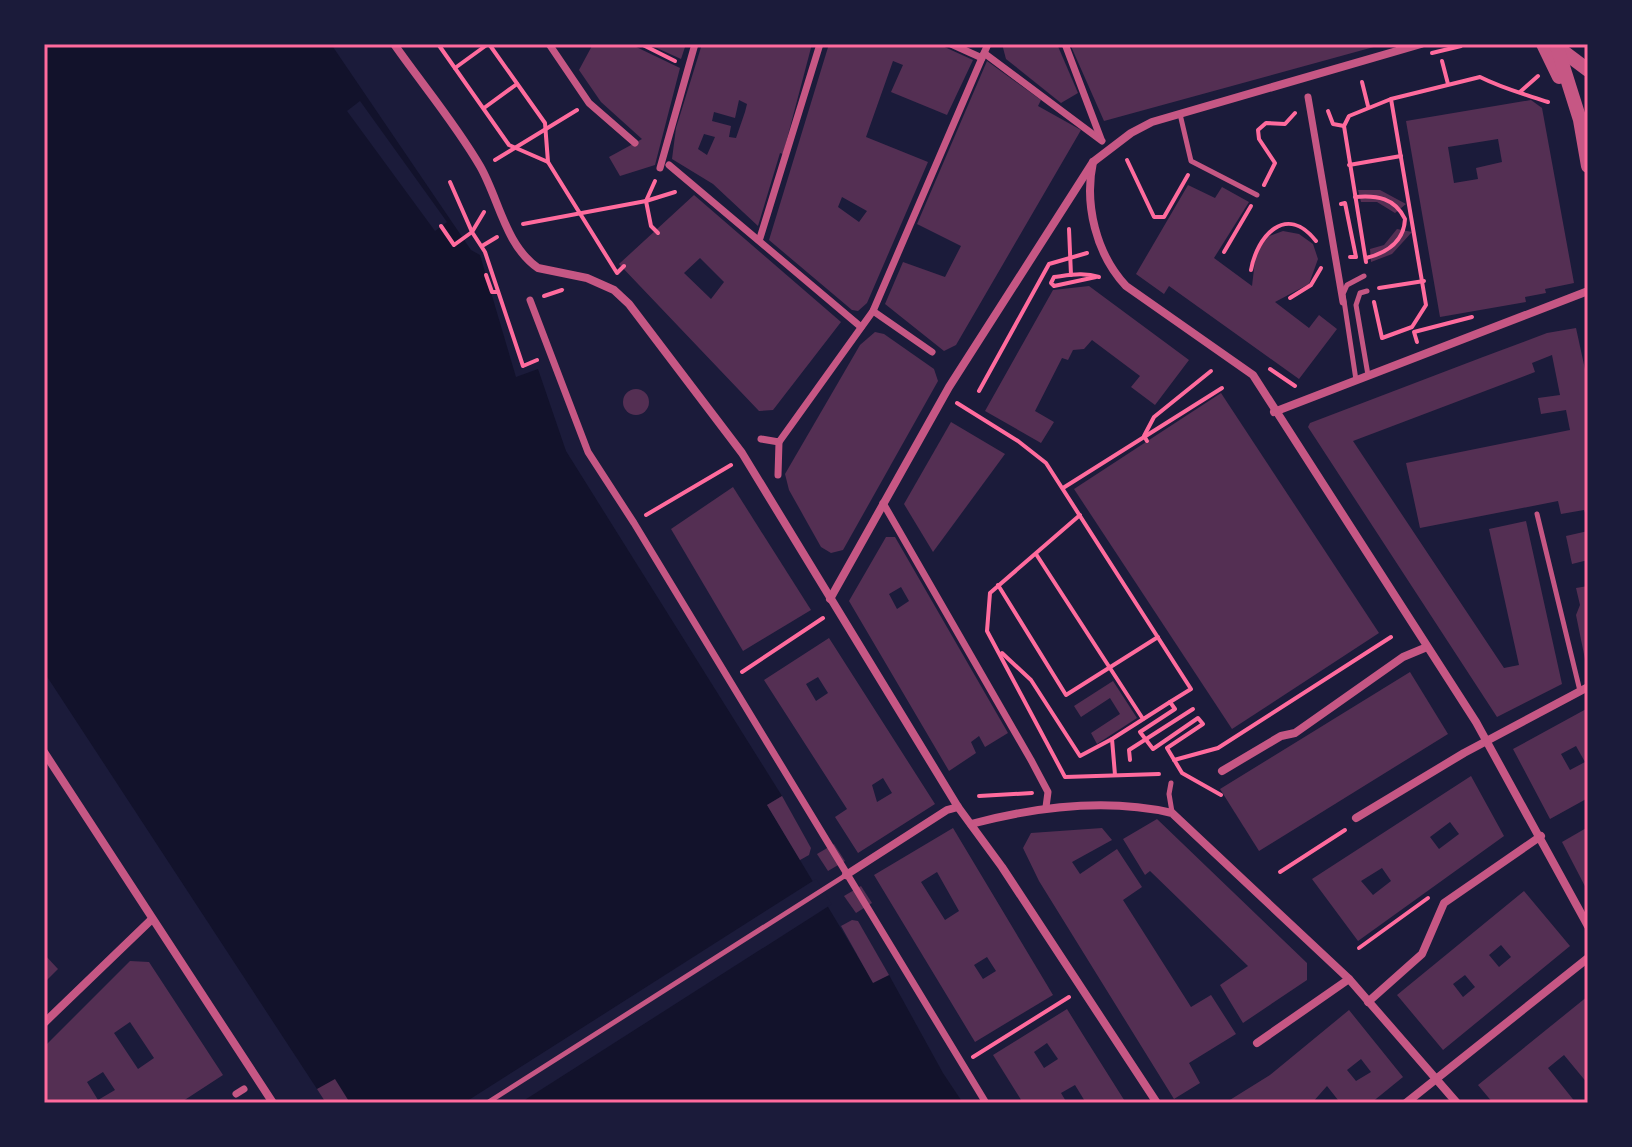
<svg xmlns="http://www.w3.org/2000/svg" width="1632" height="1147" font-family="Overpass,sans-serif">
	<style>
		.water { fill: #12122b }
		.pier { fill: #1b1b3a }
		.building { fill: #542f53; fill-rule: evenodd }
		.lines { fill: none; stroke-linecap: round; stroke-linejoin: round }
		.path { stroke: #ff6b9d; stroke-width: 4 }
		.service { stroke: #c65784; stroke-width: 5 }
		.pedestrian { stroke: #c65784; stroke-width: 7 }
		.minor { stroke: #c65784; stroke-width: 8 }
		.tertiary { stroke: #c65784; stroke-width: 14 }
		.neatline { fill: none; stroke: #ff6b9d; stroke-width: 3 }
	</style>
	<rect width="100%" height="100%" fill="#1b1b3a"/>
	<polygon class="water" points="44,44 331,44 471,250 480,255 516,377 538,369 566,451 782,796 767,805 873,982 889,975 943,1073 963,1103 350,1103 317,1089 44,672"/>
	<g class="pier">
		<polygon points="360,101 447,222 435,231 347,111"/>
		<polygon points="816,879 832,904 520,1103 464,1103"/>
	</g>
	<g class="building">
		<polygon points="593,44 630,44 680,68 655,165 620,176 609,157 642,139 601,102 579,70"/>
		<polygon points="648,44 686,44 681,59"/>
		<path d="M702,44H812L783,154L780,153L758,226L713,184L672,159L676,128ZM739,100L747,104L745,112L736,138L729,137L731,126L712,121L714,112L735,118ZM704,134L715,137L707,155L698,149Z"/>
		<path d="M829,44H938L973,60L947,115L891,92L903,65L893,61L866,137L928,162L867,303L858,311L852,310L769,240ZM842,197L867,211L859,222L838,207Z"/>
		<polygon points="1002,44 1057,44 1078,93 1061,103 1006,59"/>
		<polygon points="1070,44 1127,45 1381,45 1104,121"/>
		<polygon points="987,61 1041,100 1038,106 1081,130 956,345 944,351 885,304 903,262 945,277 961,246 917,224"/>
		<path d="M1531,100L1542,108L1574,283L1545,289L1546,293L1525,297L1526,302L1440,317L1406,121ZM1498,139L1502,162L1476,168L1478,179L1454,183L1448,147Z"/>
		<polygon points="1188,185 1215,198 1222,187 1249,202 1214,258 1252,286 1256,252 1269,236 1283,231 1299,234 1313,244 1318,259 1309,284 1275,302 1309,328 1319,315 1337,329 1299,379 1169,286 1164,294 1136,274"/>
		<polygon points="1358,190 1380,190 1406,204 1395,213 1377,202 1361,202"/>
		<path d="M694,195L841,322L773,410L759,411L619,264ZM700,258L724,282L711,299L684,273Z"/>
		<polygon points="1397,229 1412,232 1392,254 1371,262 1370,249 1384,245"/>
		<polygon points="1089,286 1189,360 1155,405 1131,387 1140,376 1092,340 1084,349 1073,350 1068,360 1062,358 1035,411 1054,422 1041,443 985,411 1053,290"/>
		<polygon points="1576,328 1588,383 1588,521 1584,510 1561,514 1558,501 1420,528 1406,463 1570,430 1566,410 1541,414 1538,398 1560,395 1552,355 1532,363 1535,372 1353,441 1504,668 1519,665 1489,529 1526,521 1562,684 1497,717 1308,427 1310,423 1483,357 1547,333"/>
		<polygon points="875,332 884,334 934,369 938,381 843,550 831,553 821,547 789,490 785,474 860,345"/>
		<circle cx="636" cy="402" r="13"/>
		<polygon points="1221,393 1379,633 1232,729 1074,489"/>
		<polygon points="951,422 1005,454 933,552 904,504"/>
		<polygon points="733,487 811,610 743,651 671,529"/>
		<polygon points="1588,531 1588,560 1572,564 1566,536"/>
		<path d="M886,537H895L1008,733L985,747L979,736L971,742L976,753L949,771L849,601ZM901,587L909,601L897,609L889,594Z"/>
		<polygon points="1588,586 1588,669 1587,669 1576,615 1580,605 1576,588"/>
		<path d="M829,638L935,804L858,853L835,817L847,809L764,680ZM818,677L828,693L816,701L806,684ZM883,778L892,793L877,802L872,785Z"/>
		<polygon points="1410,672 1448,734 1259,851 1220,789"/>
		<polygon points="1113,681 1137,718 1097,744 1091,733 1120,714 1110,698 1081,717 1074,706"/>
		<path d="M1588,708V798L1550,819L1513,749ZM1576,746L1585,762L1570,770L1561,754Z"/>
		<path d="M1471,776L1504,836L1358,941L1312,879ZM1450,822L1459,834L1439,849L1430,837ZM1382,868L1391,881L1373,895L1361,881Z"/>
		<polygon points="782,796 811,848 809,855 800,860 767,805"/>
		<polygon points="1157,819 1307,963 1307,980 1243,1023 1220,985 1248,966 1150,871 1145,875 1123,839"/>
		<polygon points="1588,827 1588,892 1562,842"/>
		<path d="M953,828L1053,995L975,1042L874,875ZM937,872L959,911L945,920L921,882ZM987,957L996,971L983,979L974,965Z"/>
		<polygon points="1102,828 1112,840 1072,862 1080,874 1117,849 1142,887 1123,900 1191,1007 1211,995 1236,1034 1189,1063 1200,1083 1174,1099 1039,881 1023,848 1031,833"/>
		<polygon points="834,844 845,861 828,871 817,854"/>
		<polygon points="861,886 872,903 856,913 844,896"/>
		<path d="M1524,891L1570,946L1443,1050L1397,995ZM1501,945L1511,957L1499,967L1489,955ZM1465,975L1475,987L1463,997L1453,984Z"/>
		<polygon points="852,920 858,921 889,975 873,983 841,926"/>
		<polygon points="44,954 58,969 44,983"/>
		<path d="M130,961L149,962L223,1075L180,1103H46L44,1047ZM130,1022L154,1058L138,1069L114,1033ZM103,1072L115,1090L98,1100L87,1082Z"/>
		<polygon points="1588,996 1588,1084 1564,1055 1548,1068 1576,1103 1493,1103 1478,1085"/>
		<path d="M1067,1009L1085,1038L1126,1103H1086L1075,1085L1061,1093L1067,1103H1023L993,1055ZM1047,1043L1058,1059L1044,1068L1034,1052Z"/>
		<path d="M1349,1010L1403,1077L1371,1103H1334L1338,1100L1327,1086L1312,1103H1225L1270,1075ZM1361,1059L1371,1072L1356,1081L1347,1070Z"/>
		<polygon points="335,1079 350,1103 326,1103 317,1089"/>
	</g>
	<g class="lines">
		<g class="path">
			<polyline points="438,44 509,145 548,162"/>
			<polyline points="489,44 545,123 548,162 617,273 624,266"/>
			<polyline points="641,44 675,61"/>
			<polyline points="1432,53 1461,46"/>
			<polyline points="1442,61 1448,84"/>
			<polyline points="455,68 488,44"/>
			<polyline points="1362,82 1368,106"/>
			<polyline points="1520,92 1538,76"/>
			<polyline points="484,108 517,84"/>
			<polyline points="1328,111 1333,124 1344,126"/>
			<polyline points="495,160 577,110"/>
			<polyline points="1127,160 1154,217 1164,217 1188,175"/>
			<polyline points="1349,165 1401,156"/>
			<polyline points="1264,185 1275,163 1259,139 1258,130 1266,123 1285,124 1295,113"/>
			<path d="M1355,197C1377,195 1395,198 1405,219C1404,242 1386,253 1366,258"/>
			<polyline points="1341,204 1345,203 1356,257 1350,257"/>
			<polyline points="484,212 472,232 485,252 523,366 537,360"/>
			<polyline points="523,224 646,201 655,181"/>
			<polyline points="441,226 454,245 472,232 450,182"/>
			<polyline points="1069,229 1071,275"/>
			<polyline points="658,233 651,226 646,201 675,192"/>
			<polyline points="482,246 497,237"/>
			<polyline points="1224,252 1251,206"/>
			<polyline points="1366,262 1344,126 1349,116 1391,99"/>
			<path d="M1251,270C1257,236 1286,203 1316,241"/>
			<polyline points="486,275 492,292 498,292"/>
			<path d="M1096,277L1054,286L1051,283L1054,277C1070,275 1084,272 1099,277"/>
			<polyline points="1379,288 1424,281"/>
			<polyline points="544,296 562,290"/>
			<polyline points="1290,298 1311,285 1321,268"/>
			<path d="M1374,302L1382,338L1412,327L1426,305L1391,99L1480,77C1504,89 1524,94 1548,102"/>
			<polyline points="1417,342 1414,332 1472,317"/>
			<polyline points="1270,369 1295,386"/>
			<polyline points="979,391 1049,264 1087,253"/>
			<polyline points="957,403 1018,441 1046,463 1191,689 1170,702"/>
			<polyline points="1147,441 1144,436 1154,417 1211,371"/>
			<polyline points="1063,488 1222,388"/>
			<polyline points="646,515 731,465"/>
			<polyline points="1080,515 990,593 987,631 1065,777 1159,774"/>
			<polyline points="1036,554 1143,719"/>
			<polyline points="998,585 1066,695 1158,637"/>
			<polyline points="1002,653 1031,680 1080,756 1112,739"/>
			<polyline points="742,672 823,618"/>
			<polyline points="1130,760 1129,750 1193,709"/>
			<polyline points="1174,760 1218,748 1391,637"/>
			<polyline points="1115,775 1112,739 1170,702 1175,709 1140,732 1153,749 1198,718 1203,724 1167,748 1182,773 1221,795"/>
			<polyline points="979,796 1032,793"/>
			<polyline points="1280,872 1345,830"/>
			<polyline points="1359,948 1428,898"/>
			<polyline points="973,1057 1069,997"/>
		</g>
		<g class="service">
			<polyline points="1180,114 1191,161 1257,195"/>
			<polyline points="1367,291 1360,293 1356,305 1368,375"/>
			<polyline points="1356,380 1343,294 1347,285 1364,276"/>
			<polyline points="1537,514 1580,691"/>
			<polyline points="1171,783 1169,794 1172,812"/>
			<polyline points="487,1103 846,875"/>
		</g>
		<g class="pedestrian">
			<polyline points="549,44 589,103 635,143"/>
			<polyline points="951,44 982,58"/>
			<polyline points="1065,44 1101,139"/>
			<polyline points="984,53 1102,141"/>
			<polyline points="1308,97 1343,302"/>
			<polyline points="669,165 861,327"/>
			<polyline points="660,168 695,44"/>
			<polyline points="760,238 820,44"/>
			<polyline points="530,300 588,452 634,523 986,1103"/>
			<polyline points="873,311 932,352"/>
			<polyline points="761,439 779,442 873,311 988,44"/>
			<polyline points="778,475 779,442"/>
			<polyline points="883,503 1031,760 1048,792 1046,807"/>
			<polyline points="236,1094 244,1089"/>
		</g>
		<g class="minor">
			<path d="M394,44C422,84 455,123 480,166C499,199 505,245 538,268L587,278L614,290L629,304L742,453L958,807L1002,867L1157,1103"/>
			<path d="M1093,162C1084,204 1096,254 1126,286L1253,375L1476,722L1588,926"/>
			<polyline points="1274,412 1588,291"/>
			<polyline points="830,599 949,387 1093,162 1131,133 1152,122 1421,44"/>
			<polyline points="44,752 273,1103"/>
			<polyline points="1222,771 1281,736 1295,733 1403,657 1427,647"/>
			<polyline points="1356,818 1464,753 1588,687"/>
			<path d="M971,824C1035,807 1107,798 1172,813L1349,979L1457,1103"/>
			<polyline points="846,875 947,810 958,807"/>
			<polyline points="1368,1002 1422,954 1444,903 1541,836"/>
			<polyline points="44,1023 151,920"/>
			<polyline points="1257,1043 1349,979"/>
			<polyline points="1406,1103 1588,958"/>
		</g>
		<g class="tertiary">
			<polyline points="1543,44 1559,77"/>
			<polyline points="1556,46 1588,70"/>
			<polyline points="1557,47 1580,120 1588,166"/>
		</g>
	</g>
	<rect width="1632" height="1147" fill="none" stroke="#1b1b3a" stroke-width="92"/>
	<rect x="46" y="46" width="1540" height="1055" class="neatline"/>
</svg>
